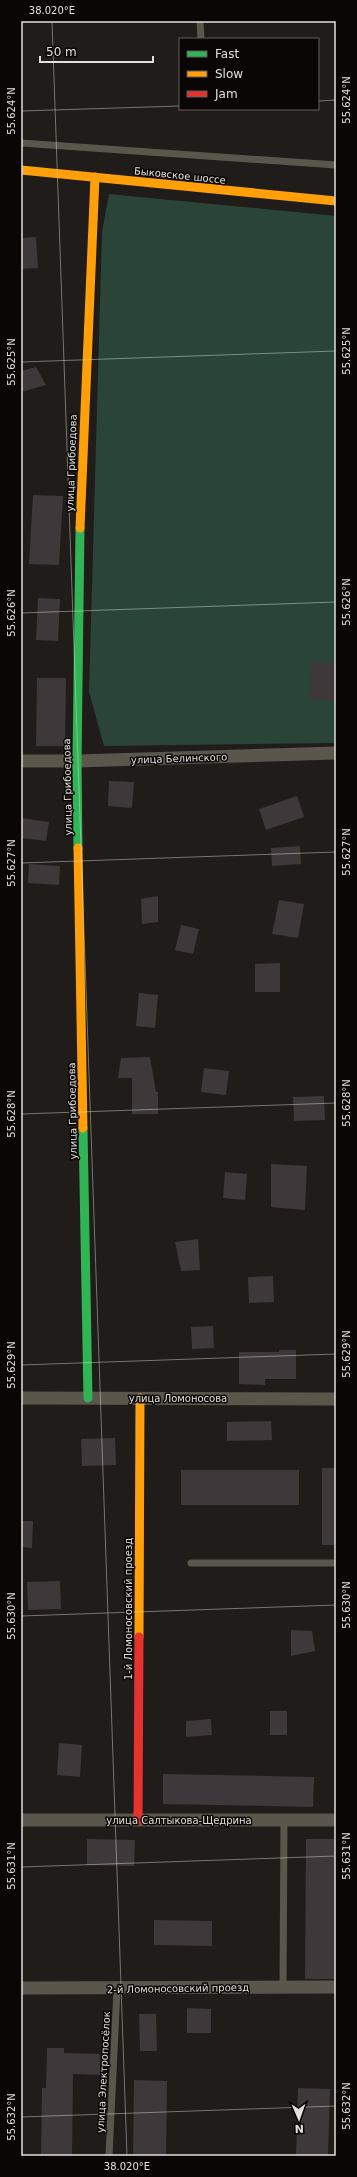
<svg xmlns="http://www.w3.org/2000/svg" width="357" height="2177" font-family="'DejaVu Sans',sans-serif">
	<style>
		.green { fill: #2a4537 }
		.building { fill: #3f383a }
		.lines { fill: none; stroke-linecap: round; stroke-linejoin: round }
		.lane { stroke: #5a564b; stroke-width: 7 }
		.street { stroke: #5a564b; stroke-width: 13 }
		.fast { stroke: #30b455; stroke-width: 9 }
		.slow { stroke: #ff9f0a; stroke-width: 9 }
		.jam { stroke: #e5322d; stroke-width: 9 }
		.ticks { fill: none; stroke: #e4dfdb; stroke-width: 1; stroke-opacity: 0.45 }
		.labels { text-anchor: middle; stroke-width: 3; stroke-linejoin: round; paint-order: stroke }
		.street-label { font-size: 10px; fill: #e4dfdb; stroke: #090605 }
		.neatline { fill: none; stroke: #e4dfdb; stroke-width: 1.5 }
		.ticks-label { font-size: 10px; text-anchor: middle; fill: #e4dfdb }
	</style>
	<rect width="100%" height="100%" fill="#1f1c19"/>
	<polygon class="green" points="109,194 336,216 336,743 104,746 89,692 102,232"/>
	<g class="building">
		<polygon points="36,237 38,268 21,269 21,238"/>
		<polygon points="36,367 46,385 21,392 21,371"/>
		<polygon points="33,495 63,496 59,565 29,564"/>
		<polygon points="38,598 60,599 58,641 36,640"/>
		<polygon points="311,662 336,663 336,701 310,700"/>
		<polygon points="37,678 66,678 65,746 36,746"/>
		<polygon points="109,781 134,782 132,808 108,806"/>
		<polygon points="297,796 304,817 266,830 259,809"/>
		<polygon points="21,818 49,822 46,841 21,838"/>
		<polygon points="300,846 301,864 272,866 271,848"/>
		<polygon points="29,864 60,866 59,885 28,883"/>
		<polygon points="158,896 158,922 142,924 141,899"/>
		<polygon points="279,900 304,904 298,938 272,934"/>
		<polygon points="181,925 199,929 193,954 175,950"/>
		<polygon points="280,963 280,992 255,992 255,964"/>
		<polygon points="139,993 158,995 155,1028 136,1026"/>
		<polygon points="150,1057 156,1092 158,1092 158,1114 132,1114 132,1078 118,1078 121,1058"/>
		<polygon points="204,1068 229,1071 226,1095 201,1092"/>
		<polygon points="324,1096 325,1120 294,1121 293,1097"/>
		<polygon points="271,1164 307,1166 305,1210 271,1207"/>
		<polygon points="225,1172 247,1174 245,1200 223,1198"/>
		<polygon points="198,1239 200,1270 181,1271 175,1242"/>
		<polygon points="273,1276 274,1302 249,1303 248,1277"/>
		<polygon points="213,1326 214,1348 192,1349 191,1327"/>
		<polygon points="279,1350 296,1350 296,1379 265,1379 265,1385 239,1384 239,1352 279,1352"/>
		<polygon points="271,1421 272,1440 227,1441 227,1422"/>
		<polygon points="115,1438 116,1465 82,1466 81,1439"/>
		<rect x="322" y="1468" width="14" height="77"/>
		<rect x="181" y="1470" width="118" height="35"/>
		<polygon points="21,1521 33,1521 32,1548 21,1547"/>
		<polygon points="60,1581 61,1609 28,1610 27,1582"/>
		<polygon points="291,1630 312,1631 315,1651 291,1656"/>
		<rect x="270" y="1711" width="17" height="24"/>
		<polygon points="211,1719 212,1735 186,1737 186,1721"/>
		<polygon points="59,1743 82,1745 80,1777 57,1775"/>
		<polygon points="163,1774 314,1777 313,1807 163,1804"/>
		<polygon points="87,1839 135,1840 134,1866 87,1865"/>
		<polygon points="306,1839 336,1839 336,1979 305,1979"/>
		<polygon points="154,1920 212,1921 212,1946 154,1945"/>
		<polygon points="187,2008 211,2009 211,2033 187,2033"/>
		<polygon points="139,2014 156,2014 157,2051 140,2051"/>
		<polygon points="47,2048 64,2048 64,2053 100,2054 100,2075 73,2074 72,2156 41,2156 42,2088 46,2088"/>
		<polygon points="134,2080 167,2081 166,2156 133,2156"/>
		<polygon points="298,2088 330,2089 328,2156 296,2156"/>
	</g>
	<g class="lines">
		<g class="lane">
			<polyline points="200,21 201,39"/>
			<polyline points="21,143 336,165"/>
			<polyline points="191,1563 336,1563"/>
			<polyline points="283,1987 284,1820"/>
			<polyline points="109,2156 117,1989"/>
		</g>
		<g class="street">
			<polyline points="21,761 77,761 336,753"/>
			<polyline points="21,1398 336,1399"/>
			<polyline points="21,1820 336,1820"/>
			<polyline points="21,1988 336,1987"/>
		</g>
		<g class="fast">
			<polyline points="78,848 77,761 80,528"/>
			<polyline points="83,1128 88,1398"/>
		</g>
		<g class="slow">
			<polyline points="21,170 336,201"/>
			<polyline points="80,528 95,177"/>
			<polyline points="78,848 83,1128"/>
			<polyline points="139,1637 140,1398"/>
		</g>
		<polyline class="jam" points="138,1821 139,1637"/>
	</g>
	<path class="ticks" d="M52,21L127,2156M318,101L336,100M21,111L180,106M21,362L336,351M21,613L336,602M21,863L336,852M21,1114L336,1103M21,1365L336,1354M21,1616L336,1605M21,1867L336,1856M21,2117L336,2106"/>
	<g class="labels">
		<g class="street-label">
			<text transform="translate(180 175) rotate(6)" y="4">Быковское шоссе</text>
			<text transform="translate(71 463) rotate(-88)" y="4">улица Грибоедова</text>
			<text transform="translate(179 758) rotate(-2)" y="4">улица Белинского</text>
			<text transform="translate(67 787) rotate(-91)" y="4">улица Грибоедова</text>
			<text transform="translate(72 1111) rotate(-91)" y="4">улица Грибоедова</text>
			<text x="178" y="1402">улица Ломоносова</text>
			<text transform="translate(128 1609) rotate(-90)" y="4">1-й Ломоносовский проезд</text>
			<text x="179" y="1824">улица Салтыкова-Щедрина</text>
			<text transform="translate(178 1988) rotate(-1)" y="4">2-й Ломоносовский проезд</text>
			<text transform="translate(103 2072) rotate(-87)" y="4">улица Электропосёлок</text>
		</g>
	</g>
	<rect width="357" height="2177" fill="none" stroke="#090605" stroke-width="44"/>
	<rect x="179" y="38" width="140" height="72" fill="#090605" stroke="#615d5b"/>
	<rect x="187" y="51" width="20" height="6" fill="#30b455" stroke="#615d5b"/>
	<text x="215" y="58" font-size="12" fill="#e4dfdb">Fast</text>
	<rect x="187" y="71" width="20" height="6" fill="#ff9f0a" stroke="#615d5b"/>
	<text x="215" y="78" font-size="12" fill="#e4dfdb">Slow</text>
	<rect x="187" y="91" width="20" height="6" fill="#e5322d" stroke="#615d5b"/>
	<text x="215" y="98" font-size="12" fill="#e4dfdb">Jam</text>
	<g transform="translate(299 2119) rotate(178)" stroke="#090605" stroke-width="3" paint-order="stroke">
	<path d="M0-3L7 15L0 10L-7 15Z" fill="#e4dfdb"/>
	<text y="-6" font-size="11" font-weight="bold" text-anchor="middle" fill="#e4dfdb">N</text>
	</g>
	<path d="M40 56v6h113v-6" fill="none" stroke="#e4dfdb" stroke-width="2"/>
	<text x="46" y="56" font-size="12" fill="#e4dfdb" stroke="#090605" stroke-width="3" paint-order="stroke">50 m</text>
	<rect x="22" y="22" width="313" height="2133" class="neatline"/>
	<g class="ticks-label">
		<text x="52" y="14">38.020°E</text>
		<text transform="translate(346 100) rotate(-90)" y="4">55.624°N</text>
		<text transform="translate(11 111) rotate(-90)" y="4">55.624°N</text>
		<text transform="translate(346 351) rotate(-90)" y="4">55.625°N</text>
		<text transform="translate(11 362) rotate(-90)" y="4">55.625°N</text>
		<text transform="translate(346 602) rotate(-90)" y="4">55.626°N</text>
		<text transform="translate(11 613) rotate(-90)" y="4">55.626°N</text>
		<text transform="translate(346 852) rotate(-90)" y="4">55.627°N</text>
		<text transform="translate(11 863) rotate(-90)" y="4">55.627°N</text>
		<text transform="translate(346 1103) rotate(-90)" y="4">55.628°N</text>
		<text transform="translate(11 1114) rotate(-90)" y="4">55.628°N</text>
		<text transform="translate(346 1354) rotate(-90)" y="4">55.629°N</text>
		<text transform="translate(11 1365) rotate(-90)" y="4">55.629°N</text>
		<text transform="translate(346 1605) rotate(-90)" y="4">55.630°N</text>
		<text transform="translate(11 1616) rotate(-90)" y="4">55.630°N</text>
		<text transform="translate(346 1856) rotate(-90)" y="4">55.631°N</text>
		<text transform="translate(11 1866) rotate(-90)" y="4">55.631°N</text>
		<text transform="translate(346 2106) rotate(-90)" y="4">55.632°N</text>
		<text transform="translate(11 2117) rotate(-90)" y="4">55.632°N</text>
		<text x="127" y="2170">38.020°E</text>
	</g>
</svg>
